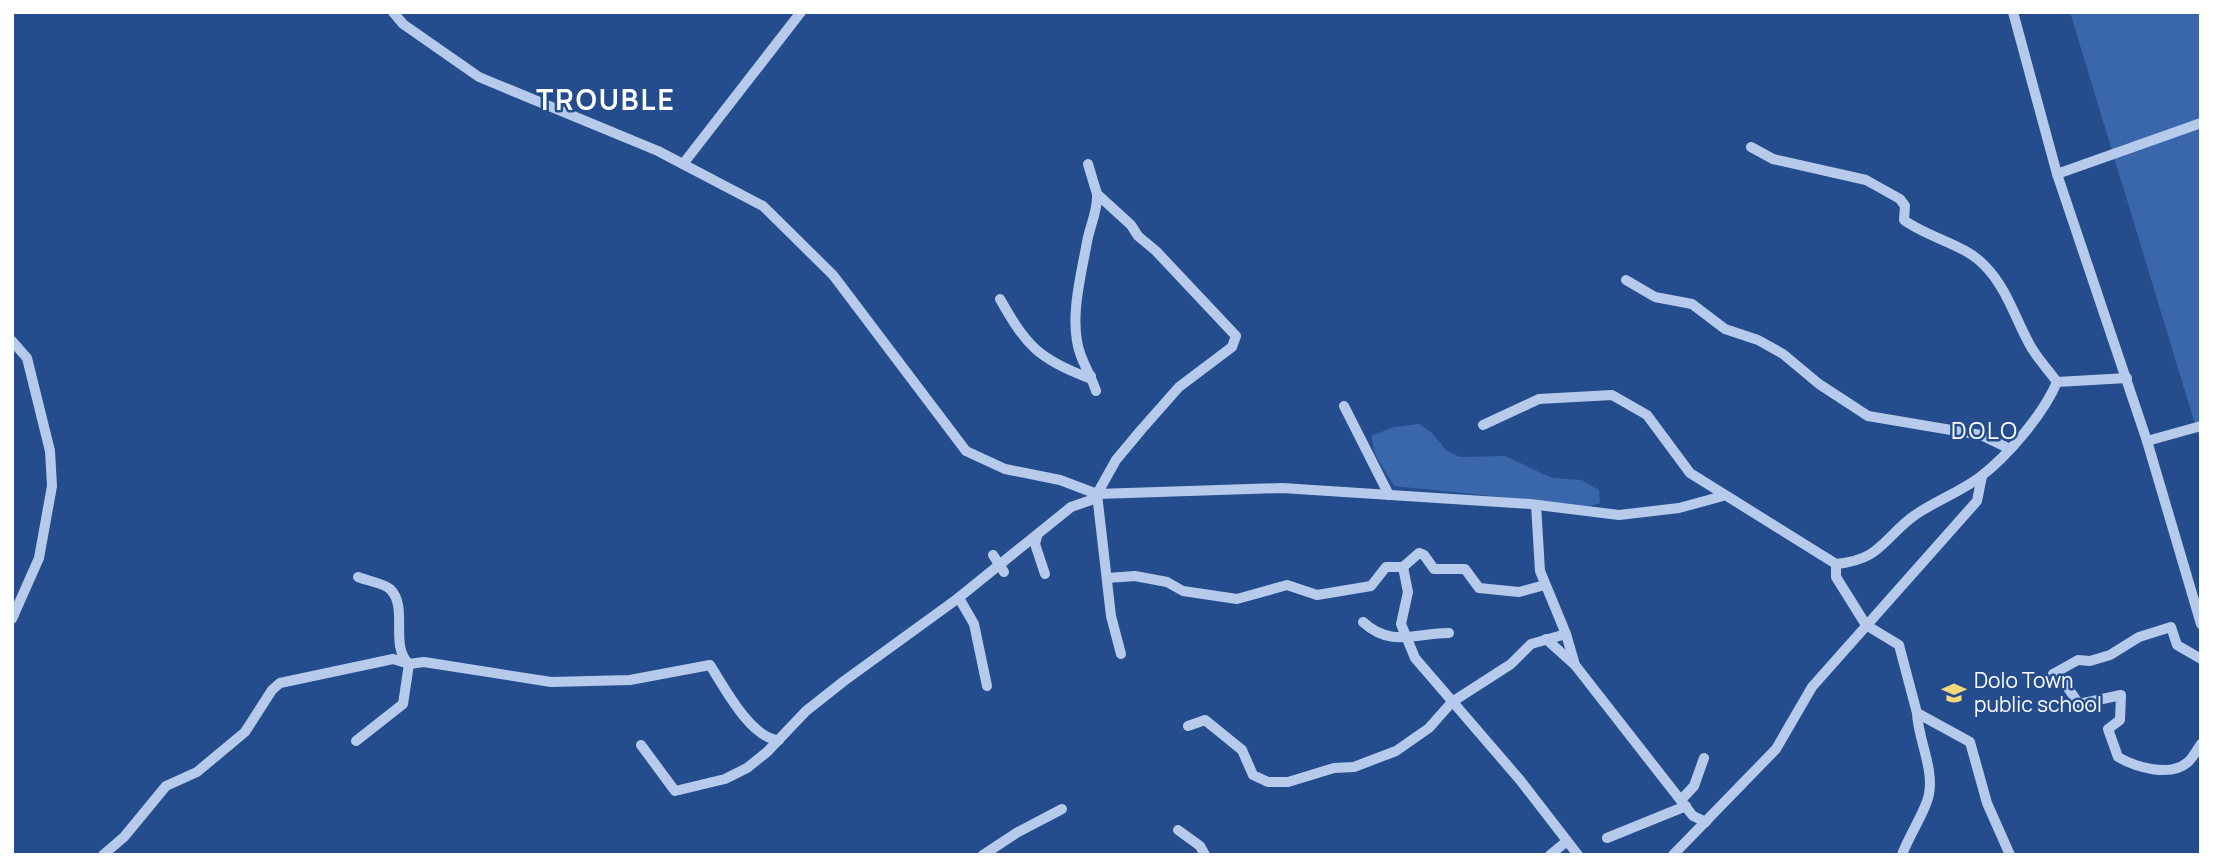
<svg xmlns="http://www.w3.org/2000/svg" width="2213" height="867" font-family="Manrope,sans-serif">
	<style>
		.green { fill: #3a66ab }
		.lines { fill: none; stroke-linecap: round; stroke-linejoin: round }
		.minor { stroke: #b6cbeb; stroke-width: 10 }
		.labels { text-anchor: middle; stroke-width: 5; stroke-linejoin: round; paint-order: stroke }
		.poi-label { font-size: 21px; fill: #fff; stroke: #254d8e; text-anchor: start }
		.neighbourhood-label { font-size: 23px; letter-spacing: 2px; fill: #fff; stroke: #254d8e }
		.district-label { font-size: 28px; font-weight: bold; letter-spacing: 2px; fill: #fff; stroke: #254d8e }
	</style>
	<rect width="100%" height="100%" fill="#254d8e"/>
	<g class="green">
		<polygon points="2070,12 2201,12 2201,444"/>
		<polygon points="1419,424 1431,432 1446,450 1460,457 1505,456 1552,478 1581,480 1599,490 1600,503 1590,506 1394,486 1376,456 1371,436 1394,427"/>
	</g>
	<g class="lines">
		<g class="minor">
			<polyline points="393,12 403,24 479,77 658,151 763,206 833,275 966,451 1005,469 1060,480 1097,494 1282,488 1530,504 1619,515 1679,508 1723,496"/>
			<polyline points="2013,12 2057,174 2147,441 2201,624"/>
			<path d="M1751,147L1773,159L1866,180L1900,199L1905,206L1904,220C1928,238 1965,244 1985,266C2007,288 2016,321 2031,347C2038,359 2049,371 2057,382"/>
			<polyline points="683,164 801,12"/>
			<polyline points="1088,164 1097,194"/>
			<polyline points="2057,174 2201,123"/>
			<polyline points="1626,280 1655,297 1692,304 1725,329 1758,340 1783,354 1819,384 1868,416 1981,435 2008,448"/>
			<path d="M1000,299C1026,345 1038,359 1089,378L1091,376"/>
			<polyline points="12,341 27,358 50,451 52,486 39,558 12,619"/>
			<path d="M1096,391C1092,378 1085,367 1081,356C1068,322 1081,276 1087,242C1090,225 1098,211 1097,194L1131,225L1138,236L1156,251L1236,336L1232,347L1179,387L1141,430L1116,460L1097,494L1111,616L1121,654"/>
			<polyline points="1344,406 1389,495"/>
			<path d="M1483,425L1539,399L1612,395L1647,415L1690,473L1836,564C1879,560 1882,541 1911,518C1932,502 1959,493 1980,477C2008,456 2044,413 2057,382L2127,378"/>
			<polyline points="2147,441 2201,426"/>
			<polyline points="1536,505 1540,571 1566,634 1575,665 1693,816 1706,822"/>
			<polyline points="1037,536 1035,544 1045,574"/>
			<polyline points="993,555 1004,572"/>
			<polyline points="1836,564 1836,577 1866,625 1899,645 1917,713 1970,742 1987,803 2010,855"/>
			<polyline points="1403,567 1408,592 1401,624 1415,658 1520,780 1578,855"/>
			<polyline points="1107,578 1135,576 1167,582 1183,591 1237,599 1287,585 1317,595 1371,586 1386,567 1403,567 1419,553 1424,555 1434,569 1465,569 1479,588 1519,592 1545,585"/>
			<polyline points="959,598 974,624 987,686"/>
			<path d="M1363,622C1391,648 1416,633 1449,633"/>
			<polyline points="1546,639 1575,665"/>
			<path d="M2053,674L2059,675L2079,704L2121,695L2120,720L2108,729L2118,757C2136,767 2170,778 2188,762C2193,758 2197,749 2201,744"/>
			<polyline points="2053,674 2078,660 2090,661 2110,655 2139,637 2171,627 2177,645 2201,659"/>
			<polyline points="1188,726 1205,720 1242,750 1253,775 1268,782 1288,782 1334,768 1354,767 1396,751 1429,728 1452,702 1511,664 1531,644 1566,634"/>
			<path d="M356,741L403,704L409,664C389,646 409,607 390,589C383,583 368,581 358,577"/>
			<polyline points="641,745 675,791 725,779 747,768 767,752 806,711 844,681 957,599 1071,507 1097,498"/>
			<polyline points="1681,800 1694,786 1704,758"/>
			<polyline points="1178,830 1200,846 1205,855"/>
			<polyline points="1607,838 1686,806"/>
			<path d="M103,855L124,837L166,786L197,772L245,732L272,690L280,683L393,659L409,664L424,662L551,682L630,680L710,665C724,687 751,739 779,740"/>
			<polyline points="983,855 1018,832 1062,809"/>
			<polyline points="1550,855 1567,841"/>
			<polyline points="1673,855 1776,749 1812,687 1977,501 1982,476"/>
			<path d="M1902,855C1908,837 1927,809 1929,794C1934,768 1918,739 1917,713"/>
		</g>
	</g>
	<defs>
		<g id="school-bare" transform="scale(1.89)"><path d="M0-5L7-2L0 1L-7-2ZM-4 1L0 2.5L4 1V4Q0 6-4 4Z" fill="#f5d97a" stroke="#254d8e" stroke-width="2.5" paint-order="stroke"/></g>
	</defs>
	<g fill-rule="evenodd">
		<use href="#school-bare" x="1954" y="693"/>
	</g>
	<g class="labels">
		<g class="poi-label">
			<text x="1974" y="688">Dolo Town<tspan x="1974" dy="24">public school</tspan></text>
		</g>
		<g class="neighbourhood-label">
			<text x="1985" y="439">DOLO</text>
		</g>
		<g class="district-label">
			<text x="606" y="110">TROUBLE</text>
		</g>
	</g>
	<rect width="2213" height="867" fill="none" stroke="#ffffff" stroke-width="28"/>
</svg>
